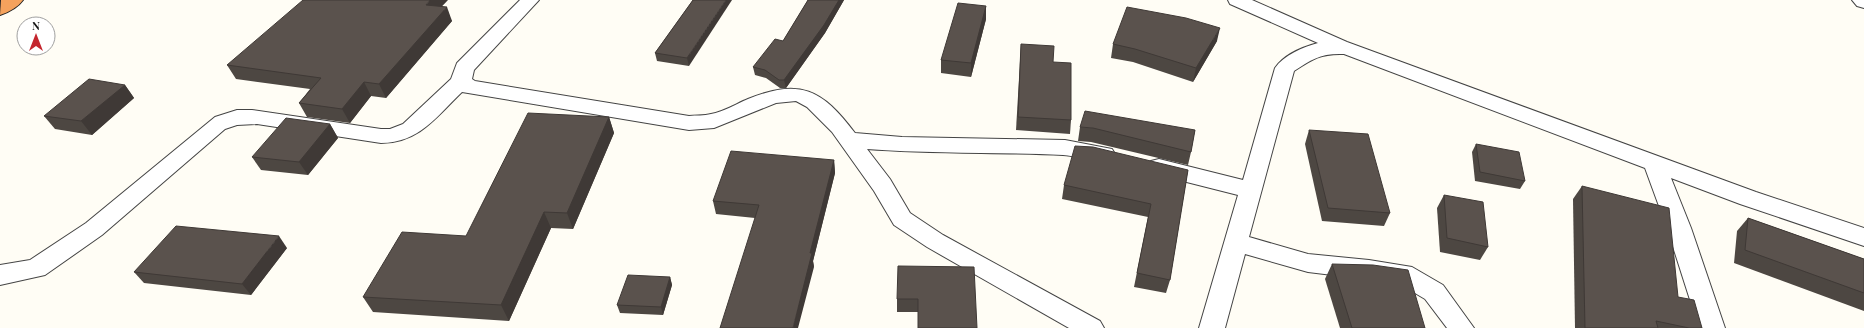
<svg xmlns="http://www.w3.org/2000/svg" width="1864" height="328" font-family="'Playfair Display',serif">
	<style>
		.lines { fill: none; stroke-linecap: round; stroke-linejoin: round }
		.minor-casing { stroke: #444; stroke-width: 2 }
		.highway-casing { stroke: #222; stroke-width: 2 }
		.minor { fill: #fff; fill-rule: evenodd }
		.highway { fill: #f5a25d; fill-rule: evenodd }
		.wall { fill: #4d4742 }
		.shaded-wall { fill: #3f3936 }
		.building { fill: #5a524d; stroke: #3f3936 }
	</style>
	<rect width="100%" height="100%" fill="#fffdf5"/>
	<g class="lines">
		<g class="minor-casing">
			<g id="minor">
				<path d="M520,0H539L474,70L472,79L475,81L689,116C696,115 704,116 711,114C723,112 736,104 748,99C800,78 822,89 855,133L902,137L1065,140L1112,149L1115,154L1112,159C1096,164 1079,156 1063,155C998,152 932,154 867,149L890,179L910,213L943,235L1100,321L1104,328H1069L927,247L894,225L874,191L832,132L807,107L796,101L776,103L714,128L689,130L462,92C437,116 419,143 381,143L257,124L237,125L225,129L102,235L45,275L0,285V265L30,260L86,223L215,117L237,110H252L381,129H390L403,124L451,79L457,63Z"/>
				<path d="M1228,0H1252L1347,42L1756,192L1864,228V246L1740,204L1671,178L1691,228L1725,328H1699L1667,228L1645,168L1344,54C1321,53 1312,59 1294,71L1249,237L1308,254L1369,260L1412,267L1443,285L1474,328H1447L1425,299L1398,283L1308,272L1245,254L1225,328H1199L1238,195L1151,173L1148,167L1151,161L1159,159L1243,180L1275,68C1284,55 1303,47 1318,43L1230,4Z"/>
				<polygon points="1852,0 1864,0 1864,8 1857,6"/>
			</g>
		</g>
		<g class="highway-casing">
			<path id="highway" d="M1,0H23C18,7 9,12 0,15Z"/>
		</g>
		<use href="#minor" class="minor"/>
		<use href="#highway" class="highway"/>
	</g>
	<g class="wall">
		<polygon points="693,0 689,66 657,61 655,53"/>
		<polygon points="808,0 844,0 825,33 786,88 780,88 766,78 755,75 753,67 783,41"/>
		<polygon points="986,6 986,19 971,77 941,73 941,60"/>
		<polygon points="442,7 452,21 386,98 371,96 350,123 307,117 299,103 310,89 236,79 227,65"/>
		<polygon points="1217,41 1193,82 1133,62 1111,58 1113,44"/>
		<polygon points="1021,44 1053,62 1071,120 1070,134 1016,130"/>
		<polygon points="125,85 134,98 92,135 55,129 44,116"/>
		<polygon points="609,117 614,133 573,229 551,228 509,321 373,312 363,297 466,236"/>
		<polygon points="330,124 338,138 308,175 261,170 252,157"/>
		<polygon points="1080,127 1195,130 1191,152 1188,165 1091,142 1078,141"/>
		<polygon points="1309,130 1390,213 1384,226 1322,221 1305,144"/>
		<polygon points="1476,144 1525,181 1520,189 1475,181 1472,152"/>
		<polygon points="834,160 835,173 813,261 814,267 755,218 716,214 713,201"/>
		<polygon points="1188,170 1170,280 1166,293 1134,287 1148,217 1062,199 1064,185"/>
		<polygon points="1582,186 1678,297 1702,328 1575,328 1573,199"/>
		<polygon points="1444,195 1488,247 1480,260 1440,252 1437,208"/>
		<polygon points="1748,218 1864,259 1864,311 1734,263 1737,231"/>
		<polygon points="287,248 251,295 144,283 134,272"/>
		<polygon points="1332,264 1425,328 1340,328 1325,279"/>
		<polygon points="974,267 918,312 897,312 897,299"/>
		<polygon points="670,277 672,285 663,315 620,313 617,305"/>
	</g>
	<g class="shaded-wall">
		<polygon points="430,0 448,0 431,18 426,5"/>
		<polygon points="726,0 732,0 689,66 687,58"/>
		<polygon points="839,0 844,0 825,33 786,88 784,80"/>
		<polygon points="986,6 986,19 971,77 971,63"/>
		<polygon points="447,7 452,21 386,98 379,84"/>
		<polygon points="1220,28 1217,41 1193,82 1196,68"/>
		<polygon points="364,82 371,96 350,123 342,109"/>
		<polygon points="125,85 134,98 92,135 81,121"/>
		<polygon points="609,117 614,133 573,229 567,213"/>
		<polygon points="330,124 338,138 308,175 299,162"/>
		<polygon points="834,160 835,173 813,261 814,267 798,328 793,328 810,253"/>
		<polygon points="544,212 551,228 509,321 501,305"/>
		<polygon points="279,236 287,248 251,295 242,284"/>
		<polygon points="670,277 672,285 663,315 661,307"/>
	</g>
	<g class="building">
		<polygon points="303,0 430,0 426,5 447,7 379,84 364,82 342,109 299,103 321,78 227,65"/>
		<polygon points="693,0 726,0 687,58 655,53"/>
		<polygon points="808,0 839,0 824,25 784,80 779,80 765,70 753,67 775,39 783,41"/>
		<polygon points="958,3 986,6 971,63 941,60"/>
		<polygon points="1127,7 1186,18 1220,28 1196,68 1135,49 1113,44"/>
		<polygon points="1021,44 1054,46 1053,62 1071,63 1071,120 1018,117"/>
		<polygon points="89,79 125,85 81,121 44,116"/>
		<polygon points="1085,111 1195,130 1191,152 1093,128 1080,127"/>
		<polygon points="528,113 609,117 567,213 544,212 501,305 363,297 402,232 466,236"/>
		<polygon points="286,118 330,124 299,162 252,157"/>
		<polygon points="1309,130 1368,134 1390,213 1328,208"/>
		<polygon points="1476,144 1519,152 1525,181 1480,172"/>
		<polygon points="1075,146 1093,147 1188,170 1170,280 1137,273 1151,204 1064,185"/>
		<polygon points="731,151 834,160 810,253 812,253 793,328 720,328 759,205 713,201"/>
		<polygon points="1582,186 1669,208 1678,297 1694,300 1702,328 1689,328 1656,321 1658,328 1585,328"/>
		<polygon points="1444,195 1483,202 1488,247 1447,238"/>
		<polygon points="1748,218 1864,259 1864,293 1745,250"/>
		<polygon points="176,226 279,236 242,284 134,272"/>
		<polygon points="1332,264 1373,265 1408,270 1425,328 1352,328"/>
		<polygon points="898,266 974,267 977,328 918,328 918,299 897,299"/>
		<polygon points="628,275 670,277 661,307 617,305"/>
	</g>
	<g transform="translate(36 36)"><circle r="19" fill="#ffffff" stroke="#a0a0a0"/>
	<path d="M0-3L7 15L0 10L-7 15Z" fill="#c4262e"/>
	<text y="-6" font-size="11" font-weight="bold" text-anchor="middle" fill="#111111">N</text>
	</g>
</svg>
